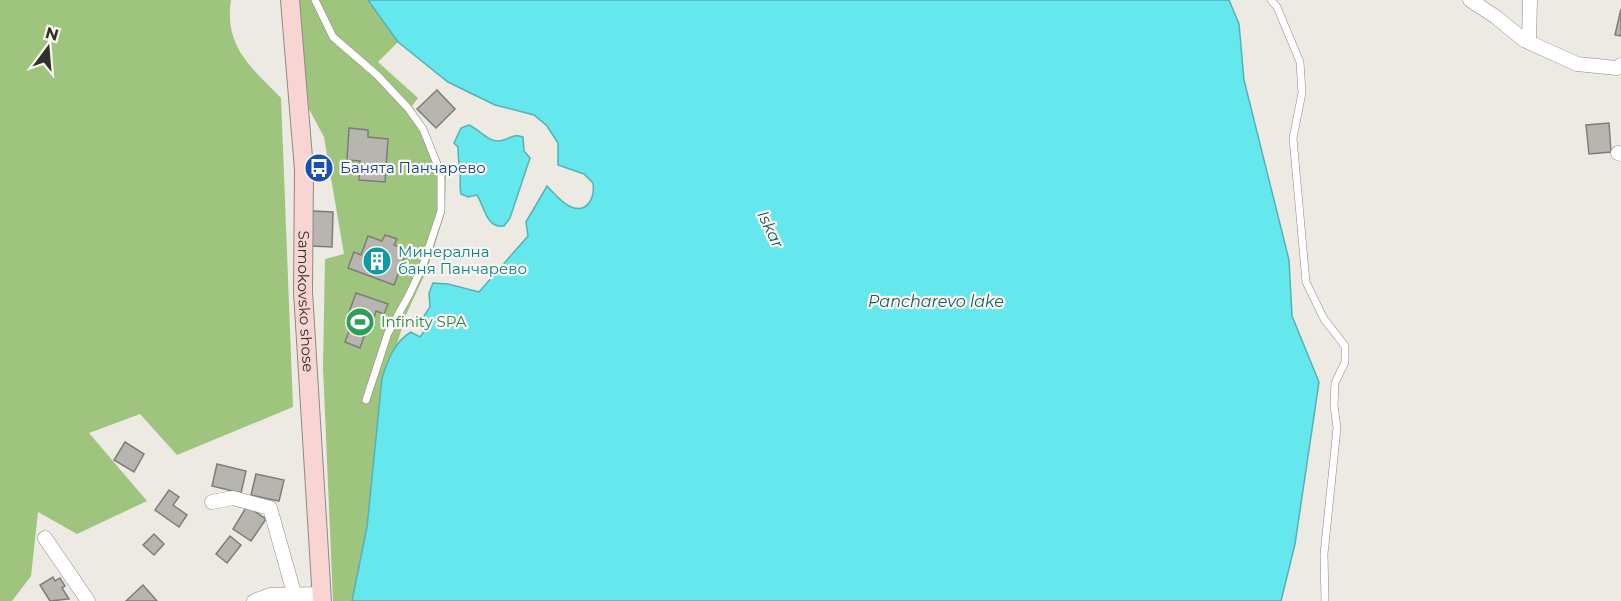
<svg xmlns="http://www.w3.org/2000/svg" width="1621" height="601" font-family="Montserrat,sans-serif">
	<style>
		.green { fill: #9fc47d }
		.water { fill: #65e8ed; stroke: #55b1b3; stroke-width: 1.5 }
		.building { fill: #b7b5af; stroke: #7f7d77; stroke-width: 1.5 }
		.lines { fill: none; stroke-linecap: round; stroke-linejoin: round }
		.service-casing { stroke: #8d8a85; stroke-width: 8 }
		.minor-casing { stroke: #8d8a85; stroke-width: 15 }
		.secondary-casing { stroke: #8d8a85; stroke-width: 20 }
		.service { stroke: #fff; stroke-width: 7 }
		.minor { stroke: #fff; stroke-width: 14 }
		.secondary { stroke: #f8d5d2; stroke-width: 18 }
		.labels { text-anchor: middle; stroke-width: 4.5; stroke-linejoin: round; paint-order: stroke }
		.transit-label { font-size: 15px; fill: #164399; stroke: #f9f7f1; text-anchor: start }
		.culture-label { font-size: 15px; fill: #0d838f; stroke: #f9f7f1; text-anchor: start }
		.street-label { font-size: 15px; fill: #31302d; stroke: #f9f7f1 }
		.leisure-label { font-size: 15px; fill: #27864d; stroke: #f9f7f1; text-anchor: start }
		.water-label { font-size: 16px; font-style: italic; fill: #21595b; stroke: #f9f7f1 }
	</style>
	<rect width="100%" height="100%" fill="#eceae3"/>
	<g class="green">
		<path d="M0,0H231C224,47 251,67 281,98L293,407L177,455L140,414L89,433L147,501L77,534L38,512L31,576L12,601H0Z"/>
		<polygon points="298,0 368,0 398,42 378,62 418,98 412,106 424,124 446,174 445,212 428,267 406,315 397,344 388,360 367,527 352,601 333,601 323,367 325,259 344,254 324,137 309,109"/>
	</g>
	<g class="water">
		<path d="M368,0H1229L1239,24L1244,80L1289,260L1292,316L1319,382L1295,544L1281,601H352L367,527L382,378C388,360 394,342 411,332L420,337L425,330L424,316L430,307L429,293L433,283L448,284L479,292L528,236L526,222L547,186C553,192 561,202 569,206C587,215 595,198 593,183L584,174L558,165V143L547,126L534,115L495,105L448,82L398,42Z"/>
		<path d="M469,125C479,129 488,142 499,141C511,140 510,133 523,137L524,151L530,158L510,218L504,226C486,228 485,208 477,195L468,197L461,194C459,186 461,181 460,174C459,165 458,156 458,147L454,143L461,128Z"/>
	</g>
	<g class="building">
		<polygon points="1621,9 1621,36 1615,35"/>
		<polygon points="437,90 455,109 436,128 417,109"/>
		<polygon points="1609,123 1611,152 1589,154 1586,125"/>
		<polygon points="349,128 368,130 368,137 388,139 385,182 359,180 360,161 347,160"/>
		<polygon points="312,211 333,212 332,247 311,246"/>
		<polygon points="385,235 397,239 394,245 407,250 394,285 348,268 354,252 361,255 368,236 382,241"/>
		<polygon points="356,293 388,304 384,314 376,311 372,323 369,322 360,348 345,342 354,317 348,315"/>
		<polygon points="125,442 144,454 134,472 114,460"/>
		<polygon points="217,464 246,471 241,493 212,486"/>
		<polygon points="256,474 284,480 279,501 251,495"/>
		<polygon points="169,490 179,497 173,505 187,515 179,527 155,510"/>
		<polygon points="247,506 266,519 251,541 233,529"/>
		<polygon points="154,534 164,544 154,555 143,545"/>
		<polygon points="230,536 241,545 227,563 216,554"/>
		<polygon points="53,577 55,581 60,578 65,586 62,588 69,599 50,601 40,585"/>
		<polygon points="143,585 157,601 126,601"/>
	</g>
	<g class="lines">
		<g class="service-casing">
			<g id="service">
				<polyline points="315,0 333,37 377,75 408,108 423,129 441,174 441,211 423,265 409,295 388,333 366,400"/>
				<polyline points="1271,0 1277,7 1300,62 1302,93 1293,138 1306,282 1324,319 1345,346 1345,362 1335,383 1334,405 1337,428 1324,554 1325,601"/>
			</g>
		</g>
		<g class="minor-casing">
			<g id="minor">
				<polyline points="1470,0 1496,17 1524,40 1577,64 1617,68 1621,65"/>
				<polyline points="1529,42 1530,0"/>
				<polyline points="1618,153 1621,154"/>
				<polyline points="212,502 233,498 270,508 294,593"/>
				<polyline points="45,538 88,601"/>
				<polyline points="254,601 270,595 322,594"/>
			</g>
		</g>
		<g class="secondary-casing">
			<g id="secondary">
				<path id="s1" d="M290,0L304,170L303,292L322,601"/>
			</g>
		</g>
		<use href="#service" class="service"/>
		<use href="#minor" class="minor"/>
		<use href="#secondary" class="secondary"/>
	</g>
	<defs>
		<g id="bus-disc" transform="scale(1.5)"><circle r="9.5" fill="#1a4fb4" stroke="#f9f7f1"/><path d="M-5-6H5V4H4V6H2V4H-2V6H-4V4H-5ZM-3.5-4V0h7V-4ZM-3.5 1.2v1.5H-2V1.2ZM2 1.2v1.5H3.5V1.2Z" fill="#fff"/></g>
		<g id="building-disc" transform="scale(1.5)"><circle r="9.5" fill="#0f9aa8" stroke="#f9f7f1"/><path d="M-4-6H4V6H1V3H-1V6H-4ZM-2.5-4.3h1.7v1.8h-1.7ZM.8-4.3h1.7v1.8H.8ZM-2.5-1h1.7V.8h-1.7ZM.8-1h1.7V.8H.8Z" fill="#fff"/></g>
		<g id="stadium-disc" transform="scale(1.5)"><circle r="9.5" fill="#2e9e5b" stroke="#f9f7f1"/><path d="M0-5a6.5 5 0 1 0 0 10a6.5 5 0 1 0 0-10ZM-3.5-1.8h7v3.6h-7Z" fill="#fff"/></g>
	</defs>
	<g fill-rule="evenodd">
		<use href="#bus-disc" x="319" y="168"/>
		<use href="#building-disc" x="377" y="261"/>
		<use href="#stadium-disc" x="360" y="322"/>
	</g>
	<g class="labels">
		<g class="transit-label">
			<text x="340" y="173">Банята Панчарево</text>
		</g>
		<g class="culture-label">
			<text x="398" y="257">Минерална<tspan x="398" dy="17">баня Панчарево</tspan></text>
		</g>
		<g class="street-label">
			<text dy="5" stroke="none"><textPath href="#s1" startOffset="302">Samokovsko shose</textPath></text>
		</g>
		<g class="leisure-label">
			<text x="381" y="327">Infinity SPA</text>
		</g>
		<g class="water-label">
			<text transform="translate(771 229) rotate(64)" y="6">Iskar</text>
			<text x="936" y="307">Pancharevo lake</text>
		</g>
	</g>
	<g transform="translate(48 48) rotate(16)" stroke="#f9f7f1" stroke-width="4.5" paint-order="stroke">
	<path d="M0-4.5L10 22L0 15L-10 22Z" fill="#31302d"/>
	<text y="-9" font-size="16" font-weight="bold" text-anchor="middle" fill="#31302d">N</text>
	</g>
</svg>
